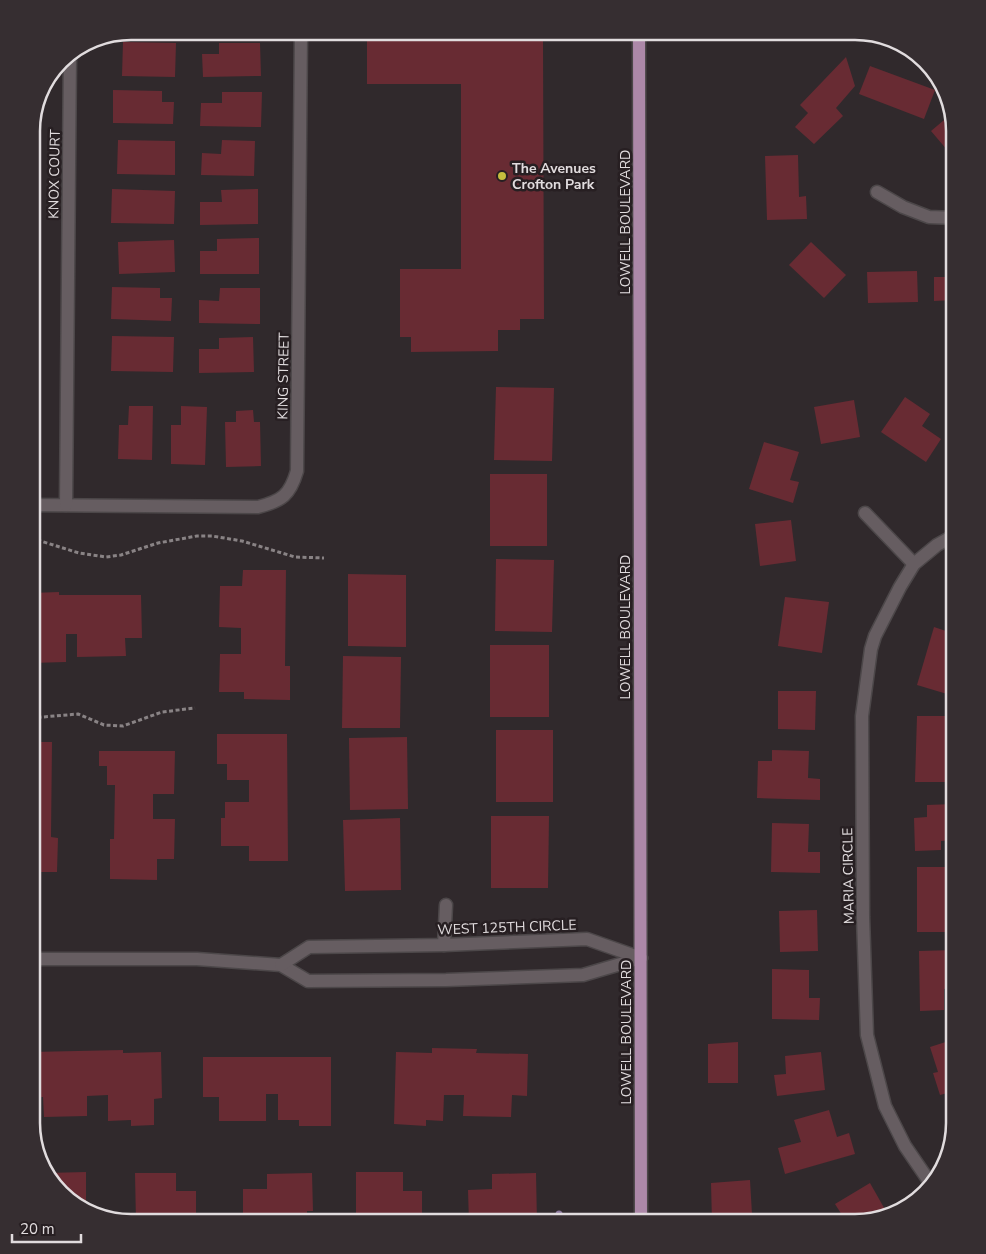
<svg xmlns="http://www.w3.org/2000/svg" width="986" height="1254" font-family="'Nunito Sans',sans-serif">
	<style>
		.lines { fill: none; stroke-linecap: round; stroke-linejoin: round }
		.stream { stroke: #8c799e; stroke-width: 7 }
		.building { fill: #682b33 }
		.minor-casing { stroke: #4c4749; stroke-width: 15 }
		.major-casing { stroke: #4c4749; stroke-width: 15 }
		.path { stroke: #898385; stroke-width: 3; stroke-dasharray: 4 2.5; stroke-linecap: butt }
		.minor { stroke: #665d61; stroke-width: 12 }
		.major { stroke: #ac88a8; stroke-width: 12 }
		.poi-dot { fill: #c4bd3e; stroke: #271f22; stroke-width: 2 }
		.labels { text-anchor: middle; stroke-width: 5; stroke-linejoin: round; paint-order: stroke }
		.poi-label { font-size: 14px; font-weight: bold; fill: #e1dcde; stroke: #271f22; text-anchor: start }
		.street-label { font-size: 14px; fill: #e1dcde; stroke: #271f22 }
		.rim { fill: none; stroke: #e1dcde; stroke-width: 2.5 }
	</style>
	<rect width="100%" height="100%" fill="#30292c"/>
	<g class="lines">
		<polyline class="stream" points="559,1223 559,1214"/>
	</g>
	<g class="building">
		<polygon points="367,31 508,31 508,39 543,39 544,319 520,319 520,330 498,330 498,351 411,352 411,337 400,337 400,269 461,269 461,84 367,84"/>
		<polygon points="123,42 176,43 175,77 122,76"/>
		<polygon points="219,43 260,43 261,76 203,77 202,54 219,54"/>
		<polygon points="846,57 855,86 836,108 843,116 814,144 795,127 808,113 800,105"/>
		<polygon points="870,66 935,90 924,119 859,94"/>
		<polygon points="113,90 162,91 162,102 174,102 173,124 113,123"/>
		<polygon points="222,92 262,92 261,127 200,126 201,103 222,103"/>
		<polygon points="950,115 955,131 955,150 953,147 948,151 931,131"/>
		<polygon points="118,140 175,141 175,175 117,174"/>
		<polygon points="222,140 255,141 254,176 201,175 202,153 221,154"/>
		<polygon points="798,155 799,197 806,196 807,219 767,220 765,156"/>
		<polygon points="112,189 175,191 174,224 111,223"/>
		<polygon points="258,189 258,224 200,225 200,202 222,202 221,190"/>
		<polygon points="259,238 259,274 200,274 200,251 217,251 217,239"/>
		<polygon points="174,240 175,272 119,274 118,242"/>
		<polygon points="811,242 846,275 824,298 789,265"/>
		<polygon points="917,271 918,302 868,303 867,272"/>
		<polygon points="934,277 955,277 955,300 934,301"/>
		<polygon points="112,287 160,288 160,298 172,298 171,321 111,319"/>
		<polygon points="220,288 260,288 260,324 199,323 199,300 219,301"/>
		<polygon points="112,336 174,337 173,372 111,371"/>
		<polygon points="253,337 254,372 199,373 199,349 219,349 219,338"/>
		<polygon points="496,387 554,388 552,461 494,460"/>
		<polygon points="905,397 930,414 922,426 941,439 926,462 881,432"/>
		<polygon points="854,400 860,437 821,444 814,407"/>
		<polygon points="129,406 153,406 152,460 118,459 119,425 128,425"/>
		<polygon points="181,406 207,407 205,465 171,464 171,425 181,425"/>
		<polygon points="253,410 254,422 260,422 261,466 226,467 225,422 236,422 236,411"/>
		<polygon points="764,442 799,452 790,480 799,482 793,503 749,489"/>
		<rect x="490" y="474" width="57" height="72"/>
		<polygon points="791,520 796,561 760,566 755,524"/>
		<polygon points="496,559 554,560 552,632 495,631"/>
		<polygon points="243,570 286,570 285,666 290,666 290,700 244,699 244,692 219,692 220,654 241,654 241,628 219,627 220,586 242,586"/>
		<polygon points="348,574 406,575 406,647 348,646"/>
		<polygon points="59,592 59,595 141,595 142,638 125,638 126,656 77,657 77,634 66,634 66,662 31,663 31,593"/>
		<polygon points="785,597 829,602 822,653 778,646"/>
		<polygon points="934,627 955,634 955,667 947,694 917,685"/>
		<rect x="490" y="645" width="59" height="72"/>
		<polygon points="343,656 401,657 400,728 342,728"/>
		<polygon points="778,691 816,691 815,730 778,729"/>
		<polygon points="917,716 949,716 949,782 915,782"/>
		<rect x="496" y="730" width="57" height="72"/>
		<polygon points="217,734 287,734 288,861 249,861 249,846 221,846 221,818 225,818 225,802 249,802 249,780 227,780 227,764 217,764"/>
		<polygon points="407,737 408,809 350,810 349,738"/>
		<polygon points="31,742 52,742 51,837 58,838 57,872 31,872"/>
		<polygon points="772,750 809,751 808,778 820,779 820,800 757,798 758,761 772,761"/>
		<polygon points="99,751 175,751 174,794 153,794 153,819 175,819 174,859 157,859 157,880 110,879 110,839 114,839 115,785 107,785 107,766 99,766"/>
		<polygon points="954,804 955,840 941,841 941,850 915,851 914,818 927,817 927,805"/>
		<polygon points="491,816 549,816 548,888 491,888"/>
		<polygon points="400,818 401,890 345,891 343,820"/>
		<polygon points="772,823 809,824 808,852 820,852 820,873 771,872"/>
		<polygon points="917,867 947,867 947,898 955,898 955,932 917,932"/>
		<polygon points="817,910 818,951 780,952 779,911"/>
		<polygon points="955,950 955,988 944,989 944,1010 920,1011 919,951"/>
		<polygon points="772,969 809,970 809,998 820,998 819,1020 772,1019"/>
		<polygon points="955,1039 955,1091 940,1095 933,1073 938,1072 930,1047"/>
		<polygon points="738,1042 738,1083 708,1083 708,1044"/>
		<polygon points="432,1048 477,1049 476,1053 528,1054 527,1096 512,1095 511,1117 463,1116 464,1095 444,1095 443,1121 426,1120 426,1126 394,1124 396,1052 432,1053"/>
		<polygon points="123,1050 123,1053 161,1052 162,1098 154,1099 154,1125 131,1126 131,1120 108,1121 108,1095 87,1096 87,1116 44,1117 43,1097 31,1098 31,1052"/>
		<polygon points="821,1052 825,1090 777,1096 774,1075 786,1074 785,1056"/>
		<polygon points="203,1057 331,1057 331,1126 299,1126 299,1120 278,1120 278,1094 266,1094 266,1121 219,1121 219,1097 203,1097"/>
		<polygon points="829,1110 837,1137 849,1133 855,1154 785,1174 778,1148 801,1142 794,1120"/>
		<polygon points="86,1172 86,1211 81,1210 48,1178 46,1173"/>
		<polygon points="356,1172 403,1172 403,1191 422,1191 422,1223 362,1223 362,1215 356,1215"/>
		<polygon points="135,1173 176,1173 176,1191 196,1191 196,1223 136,1223"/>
		<polygon points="312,1173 313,1211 307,1211 307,1223 243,1223 243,1189 267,1189 267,1174"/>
		<polygon points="536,1173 537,1223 469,1223 468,1190 492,1189 492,1174"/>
		<polygon points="750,1180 752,1214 730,1216 731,1223 712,1223 711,1183"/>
		<polygon points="870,1183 887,1213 856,1223 847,1223 835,1204"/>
	</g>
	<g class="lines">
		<g class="minor-casing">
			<g id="minor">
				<polyline points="877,192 903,207 929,217 955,218"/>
				<path d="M31,505L258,507C282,501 290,495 297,471L301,31"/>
				<polyline points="66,505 70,53"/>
				<polyline points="865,513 914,564"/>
				<polyline points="444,945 446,905"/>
				<polyline points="31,959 197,959 281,965 308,981 446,980 583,975 641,958"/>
				<polyline points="281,965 309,947 444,945 587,939 641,958"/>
				<polyline points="931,1184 905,1146 885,1106 867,1035 863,917 862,716 871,649 875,636 900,587 914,564 937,545 955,535"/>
			</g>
		</g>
		<g class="major-casing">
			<polyline id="major" points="639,31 641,1223"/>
		</g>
		<g class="path">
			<polyline points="31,538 79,553 106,557 121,555 158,543 197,536 212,536 242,541 295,557 324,558"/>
			<polyline points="31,718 78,714 104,725 123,726 162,712 195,708"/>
		</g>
		<use href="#minor" class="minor"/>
		<use href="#major" class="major"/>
	</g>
	<circle class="poi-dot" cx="502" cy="176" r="5"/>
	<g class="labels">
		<g class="poi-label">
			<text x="512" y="173">The Avenues<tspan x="512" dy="16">Crofton Park</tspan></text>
		</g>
		<g class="street-label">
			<text transform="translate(54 174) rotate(-89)" y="5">KNOX COURT</text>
			<text transform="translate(625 222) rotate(-90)" y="5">LOWELL BOULEVARD</text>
			<text transform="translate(283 376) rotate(-89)" y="5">KING STREET</text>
			<text transform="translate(625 627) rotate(-90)" y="5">LOWELL BOULEVARD</text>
			<text transform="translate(848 876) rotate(-91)" y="5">MARIA CIRCLE</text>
			<text transform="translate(507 927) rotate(-2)" y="5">WEST 125TH CIRCLE</text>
			<text transform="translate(626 1032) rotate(-90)" y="5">LOWELL BOULEVARD</text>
		</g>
	</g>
	<path d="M0 0H986V1254H0ZM131 40H855A91 91 0 0 1 946 131V1123A91 91 0 0 1 855 1214H131A91 91 0 0 1 40 1123V131A91 91 0 0 1 131 40Z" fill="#362e31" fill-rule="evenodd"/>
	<path class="rim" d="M131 40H855A91 91 0 0 1 946 131V1123A91 91 0 0 1 855 1214H131A91 91 0 0 1 40 1123V131A91 91 0 0 1 131 40Z"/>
	<path d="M12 1234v8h69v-8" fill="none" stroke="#e1dcde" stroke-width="2.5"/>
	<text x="20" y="1234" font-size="15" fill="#e1dcde" stroke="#271f22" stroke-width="4" paint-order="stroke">20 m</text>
</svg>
